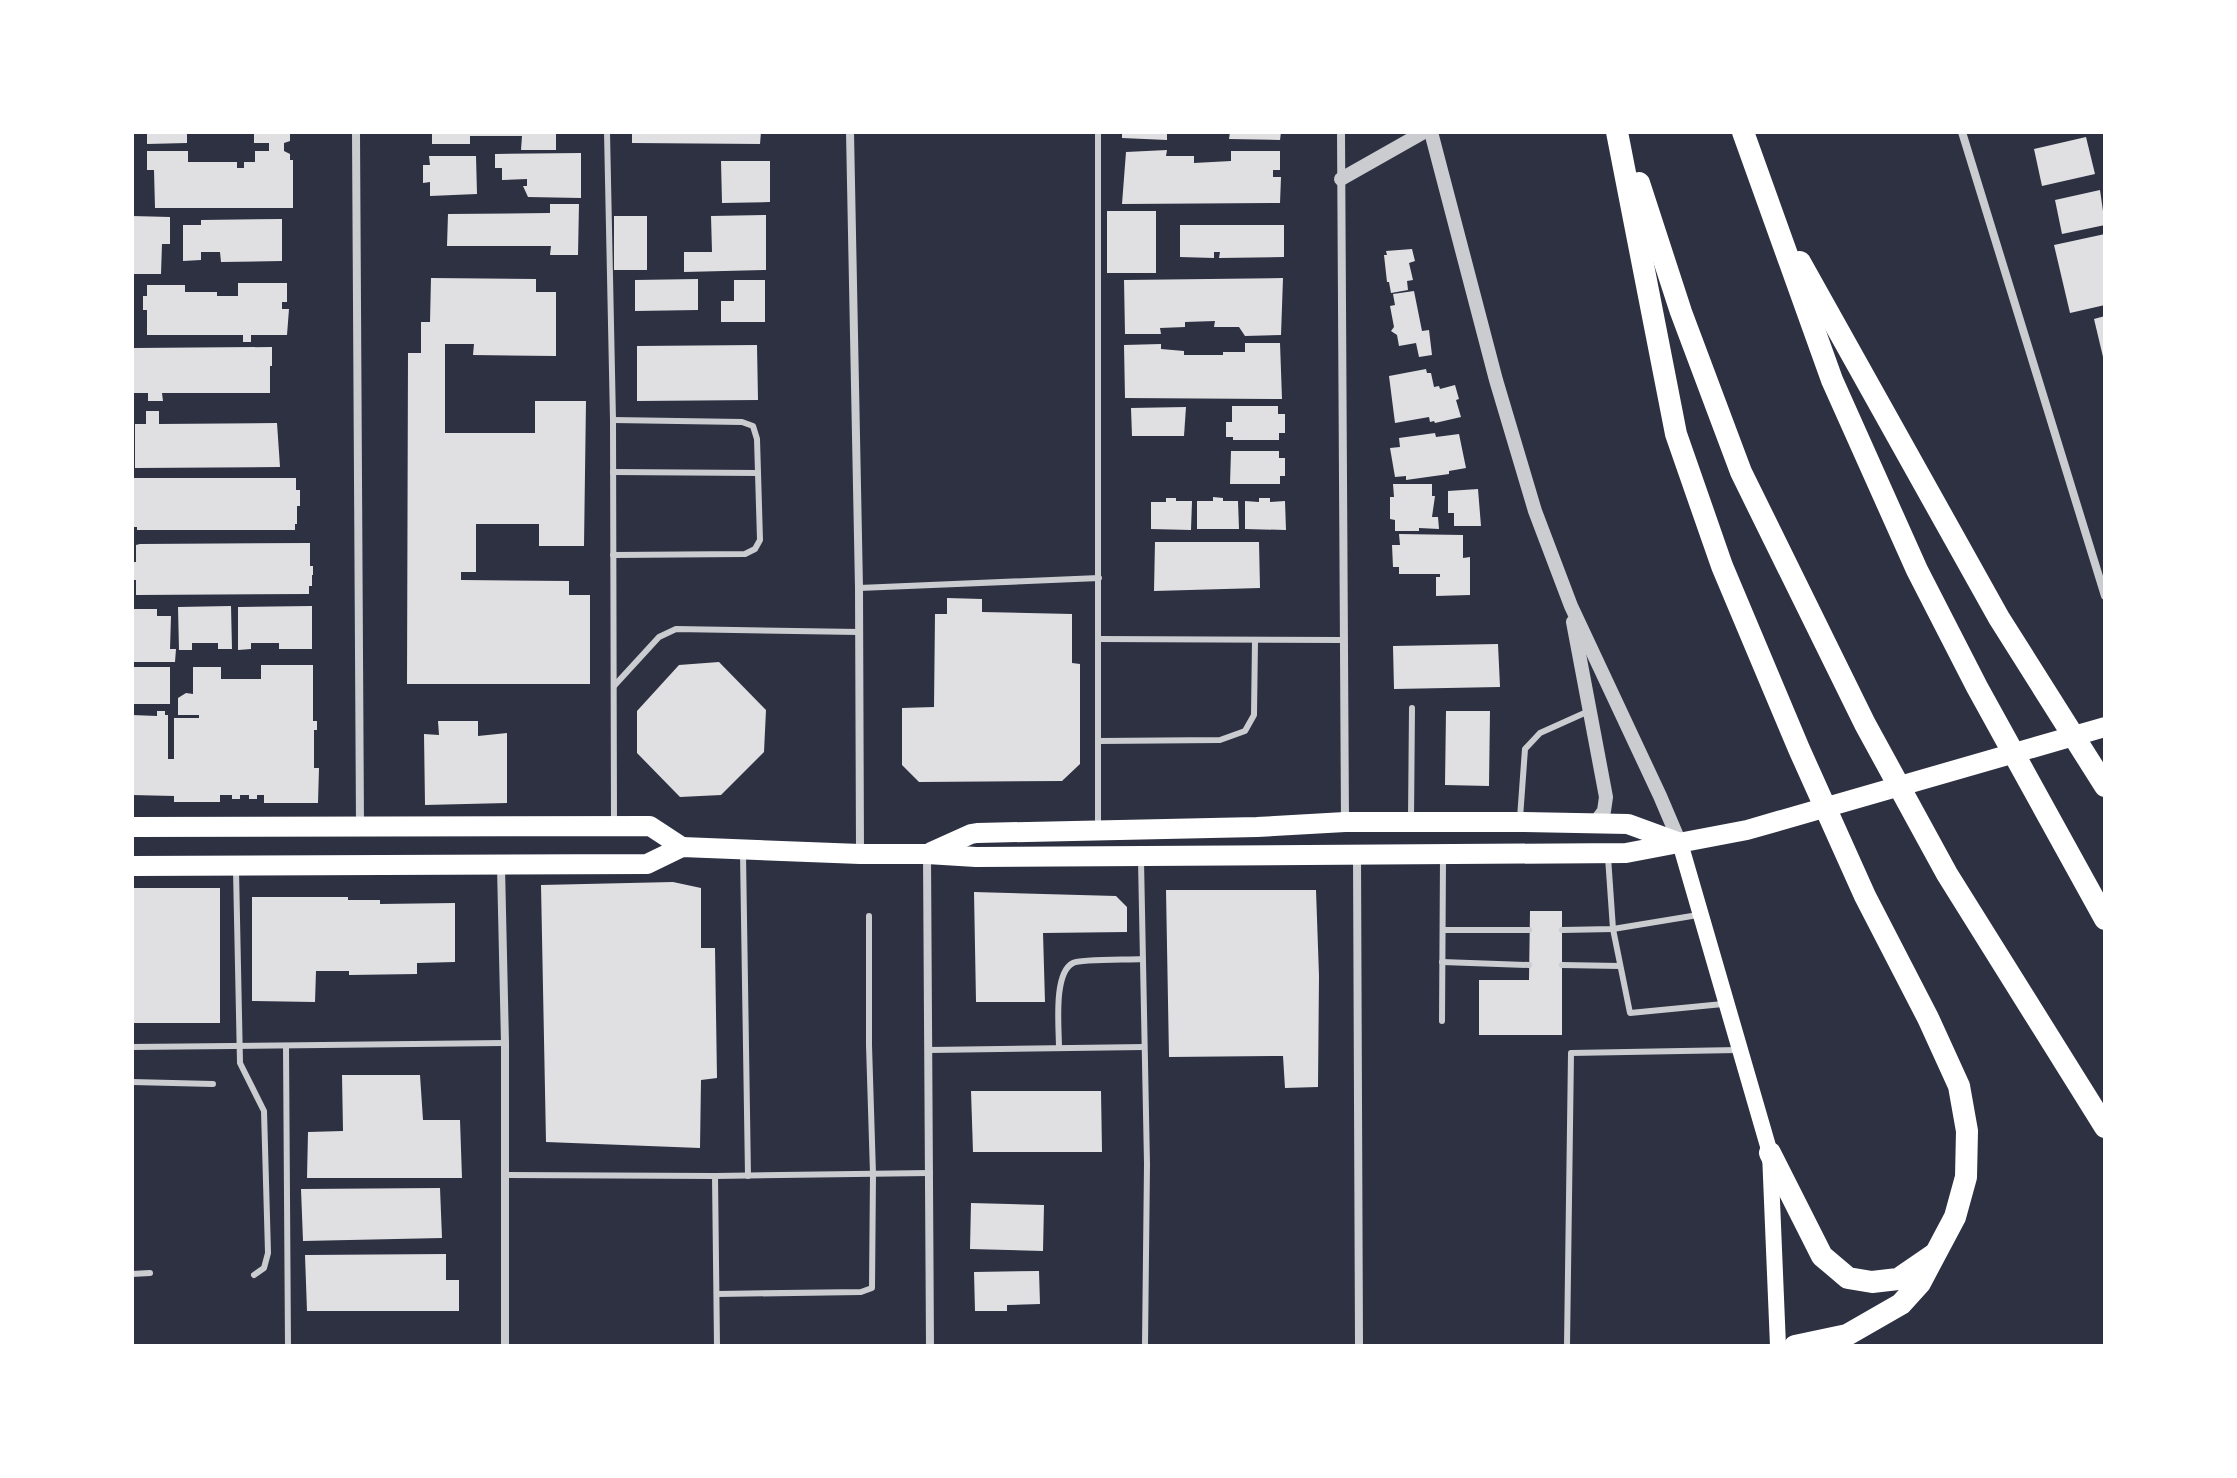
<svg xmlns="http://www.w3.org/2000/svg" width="2237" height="1478" font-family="'Zilla Slab',serif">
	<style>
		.building { fill: #e0e0e3 }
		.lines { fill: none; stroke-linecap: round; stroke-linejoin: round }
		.service { stroke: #caccd0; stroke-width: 6 }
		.minor { stroke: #caccd0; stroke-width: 8 }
		.tertiary { stroke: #caccd0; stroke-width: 14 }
		.secondary { stroke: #fff; stroke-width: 16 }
		.primary { stroke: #fff; stroke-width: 20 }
		.motorway { stroke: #fff; stroke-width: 22 }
	</style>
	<rect width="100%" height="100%" fill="#2d3142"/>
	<g class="building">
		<polygon points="147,132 187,132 187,143 147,144"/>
		<polygon points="254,132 290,132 290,141 284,143 284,151 290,154 290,160 293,160 293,208 155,208 154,170 147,170 147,151 188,151 188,162 237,162 237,168 244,168 244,162 255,162 255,151 269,151 269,143 254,143"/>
		<polygon points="432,132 556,132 556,150 521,150 522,136 470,136 470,144 432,144"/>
		<polygon points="632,132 761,132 760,144 632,143"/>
		<polygon points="1122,132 1167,132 1167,140 1122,138"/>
		<polygon points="1230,132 1281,132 1280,140 1229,139"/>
		<polygon points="2086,137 2095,174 2042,186 2034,149"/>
		<polygon points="1167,150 1166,156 1194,156 1194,163 1231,161 1231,151 1280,151 1280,170 1273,170 1273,177 1281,177 1280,203 1122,204 1126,152"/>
		<polygon points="581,153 581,198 528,197 523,186 527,186 527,179 502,180 502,168 495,168 495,154"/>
		<polygon points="429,156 476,156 477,194 430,196 430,182 423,183 423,165 430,165"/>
		<polygon points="721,161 770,161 770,202 722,203"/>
		<polygon points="2100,190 2105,225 2062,234 2055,200"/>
		<polygon points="550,204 579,204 578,255 550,255 551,246 447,246 448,214 550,213"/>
		<rect x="1107" y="211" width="49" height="62"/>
		<polygon points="766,215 766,270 684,272 684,252 712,252 711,216"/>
		<polygon points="132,216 170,217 170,244 162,244 161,274 132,274"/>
		<rect x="614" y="216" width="33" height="54"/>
		<polygon points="282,219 282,261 221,262 220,252 201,252 201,260 183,261 183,225 201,225 201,220"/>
		<polygon points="1180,225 1284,225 1284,257 1219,258 1220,252 1214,252 1214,258 1180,257"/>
		<polygon points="2105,234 2105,305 2070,313 2054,245"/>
		<polygon points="1412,249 1415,261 1409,263 1413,280 1407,281 1408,290 1391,293 1389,282 1387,282 1384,255 1387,255 1386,251"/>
		<polygon points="431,278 536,279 536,292 556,292 556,356 473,355 474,344 445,344 445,433 535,433 535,401 586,401 584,546 539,546 539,524 476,524 476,572 461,572 461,580 569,581 569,595 590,595 590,684 407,684 408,353 421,353 421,322 430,322"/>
		<polygon points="1283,278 1281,335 1245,336 1239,327 1214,327 1215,321 1185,322 1185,327 1160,328 1161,334 1125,334 1124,280"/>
		<polygon points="698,279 698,310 635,311 635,280"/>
		<polygon points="734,280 765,280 765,322 721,322 721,301 734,301"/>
		<polygon points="238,283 287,283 287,302 282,302 282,309 289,309 287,335 251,335 251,342 243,342 243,335 147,335 147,310 143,310 143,296 147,296 147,285 185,285 185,292 217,292 217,296 238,296"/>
		<polygon points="1414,291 1422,331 1429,330 1432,355 1419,357 1416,343 1399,346 1397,335 1391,331 1394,327 1390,306 1395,305 1393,294"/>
		<polygon points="2105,316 2105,361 2104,361 2094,319"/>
		<polygon points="1245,343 1280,343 1282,399 1125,398 1124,345 1161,344 1161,349 1184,351 1184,355 1223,355 1223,352 1245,352"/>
		<polygon points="757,345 758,400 637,401 637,346"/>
		<polygon points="272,347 272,366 270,366 270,393 162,393 163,401 148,401 148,393 134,393 134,348"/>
		<polygon points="1426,369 1427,373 1431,373 1434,387 1439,386 1440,389 1455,385 1459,399 1456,400 1461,417 1435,423 1434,421 1430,422 1429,417 1395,423 1389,376"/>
		<polygon points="1232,406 1278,406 1278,414 1285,414 1285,433 1279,433 1279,440 1233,440 1233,437 1226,437 1226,422 1232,422"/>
		<polygon points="1186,407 1184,436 1132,436 1131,408"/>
		<polygon points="146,411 159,411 159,424 277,423 280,467 135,468 135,424 146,424"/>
		<polygon points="1435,433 1436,437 1459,434 1466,468 1449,471 1449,474 1406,480 1406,476 1395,477 1390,448 1400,447 1399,438"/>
		<polygon points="1231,451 1279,451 1279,458 1285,458 1285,476 1280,476 1280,484 1230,484"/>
		<polygon points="133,478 296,478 296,490 300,490 300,506 297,506 297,524 295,524 295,530 137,530 137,527 132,527"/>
		<polygon points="1393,484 1432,484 1432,496 1435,496 1432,517 1438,517 1439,529 1419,528 1419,531 1395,531 1395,520 1390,519 1390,497 1394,497"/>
		<polygon points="1478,489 1481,526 1454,526 1454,513 1448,513 1448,491"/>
		<polygon points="1213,497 1223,498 1223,501 1238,501 1239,529 1197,529 1197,501 1213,501"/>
		<polygon points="1166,498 1176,498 1176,501 1192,501 1191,530 1151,529 1151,502 1166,502"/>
		<polygon points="1259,498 1270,498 1270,502 1285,501 1286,530 1245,529 1245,501 1259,502"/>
		<polygon points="1399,534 1463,535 1463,558 1470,557 1470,595 1436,596 1436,577 1440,577 1440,574 1399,574 1399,567 1393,567 1392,545 1400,545"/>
		<polygon points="1155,542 1259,542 1260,588 1154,591"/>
		<polygon points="310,543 310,566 313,566 313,575 312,575 312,586 309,586 309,594 136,595 136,580 132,580 132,562 136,562 136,545 140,544"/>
		<polygon points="947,598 982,599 982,612 1072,614 1072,663 1080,664 1080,764 1062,781 919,782 902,765 902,708 934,707 935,614 947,614"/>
		<polygon points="231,606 232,649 218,649 218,643 192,643 192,650 179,650 178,607"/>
		<polygon points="312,606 312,649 279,649 279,643 251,643 251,649 238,650 238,607"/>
		<polygon points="132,609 157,609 157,616 171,616 170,649 176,649 175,662 134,662"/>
		<polygon points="1498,644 1500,687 1394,689 1393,646"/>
		<polygon points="719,662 766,710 764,752 721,795 680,797 637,753 637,711 679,665"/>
		<polygon points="261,665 313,665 313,721 317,721 317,730 314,730 314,768 319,768 318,803 264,803 264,795 257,795 257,799 249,799 249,795 240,795 240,799 232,799 232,795 220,795 220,802 174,802 174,796 132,795 132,715 157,716 157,711 165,711 165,715 168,715 168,759 174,759 174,718 199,718 199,715 178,715 178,698 186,693 193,694 193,667 221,667 221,679 261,679"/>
		<rect x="132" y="667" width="38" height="37"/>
		<polygon points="1446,711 1490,711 1489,786 1445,785"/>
		<polygon points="438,721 478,721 478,736 507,733 507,803 425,805 424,734 439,735"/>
		<polygon points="673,882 701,888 701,948 715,948 717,1078 701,1080 700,1148 546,1142 541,885"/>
		<rect x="132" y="888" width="88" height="135"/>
		<polygon points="1166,890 1316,890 1319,976 1318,1087 1285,1088 1283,1056 1169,1057"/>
		<polygon points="974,892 1116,896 1127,907 1127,932 1043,933 1045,1002 976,1002"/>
		<polygon points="252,897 348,897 348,900 380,900 380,904 455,903 455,962 417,963 417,974 349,975 349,971 316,971 315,1002 252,1001"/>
		<polygon points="1530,911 1562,911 1562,1035 1479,1035 1479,980 1529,980"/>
		<polygon points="342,1075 420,1075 423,1120 460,1120 462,1178 307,1178 308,1132 343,1131"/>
		<polygon points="971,1091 1101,1091 1102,1152 973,1152"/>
		<polygon points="440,1188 442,1238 303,1241 301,1189"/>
		<polygon points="971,1203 1044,1205 1043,1251 970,1249"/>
		<polygon points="446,1254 446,1280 459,1280 459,1311 307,1311 305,1255"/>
		<polygon points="1039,1271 1040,1304 1007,1305 1007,1311 975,1311 974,1272"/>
	</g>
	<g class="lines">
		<g class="service">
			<polyline points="607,132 613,420 614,824"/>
			<polyline points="613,420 742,422 753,426 757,439 760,540 755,549 745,554 613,555"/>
			<polyline points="613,472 758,473"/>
			<polyline points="859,588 1099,578"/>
			<polyline points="1099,639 1344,640"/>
			<polyline points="614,686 659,637 676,629 859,632"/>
			<polyline points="1099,741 1220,740 1245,731 1254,715 1255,640"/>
			<polyline points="1520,818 1525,749 1540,733 1589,711"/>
			<polyline points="1411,819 1412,708"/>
			<polyline points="1098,827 1098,132"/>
			<polyline points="743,854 748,1176"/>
			<polyline points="1141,860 1147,1164 1145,1346"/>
			<polyline points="236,870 240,1063 264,1111 268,1253 264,1268 254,1275"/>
			<polyline points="1698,915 1613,929 1630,1013 1723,1004"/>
			<polyline points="1443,930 1529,930"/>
			<polyline points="1562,930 1613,929 1608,857"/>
			<polyline points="1442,962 1529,965"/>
			<polyline points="1562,965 1620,966"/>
			<polyline points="1442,1021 1443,858"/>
			<polyline points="132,1047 505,1043"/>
			<polyline points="286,1047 288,1346"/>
			<path d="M1059,1048C1059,1028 1053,973 1073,963C1081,959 1130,960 1142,959"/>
			<polyline points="929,1050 1144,1047"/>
			<polyline points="132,1082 213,1084"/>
			<polyline points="505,1175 715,1176 930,1173"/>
			<polyline points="715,1176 717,1346"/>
			<polyline points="132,1274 150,1273"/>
			<polyline points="717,1294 861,1292 872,1288 873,1174 869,1045 869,916"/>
			<polyline points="1567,1346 1571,1053 1738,1050"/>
		</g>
		<g class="minor">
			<polyline points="356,132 360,825"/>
			<polyline points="850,132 859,588 860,853"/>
			<polyline points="1341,132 1345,822"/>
			<polyline points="1962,132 2105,596"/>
			<polyline points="927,855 930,1346"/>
			<polyline points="1357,855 1359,1346"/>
			<polyline points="501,867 505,1043 505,1346"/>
		</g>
		<g class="tertiary">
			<polyline points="1431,132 1496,380 1535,511 1571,606 1660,796 1680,843"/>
			<polyline points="1341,179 1424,132"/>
			<polyline points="1573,622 1606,797 1604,811 1595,823"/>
		</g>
		<polyline class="secondary" points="1680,843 1770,1153 1778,1346"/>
		<g class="primary">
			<polyline points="132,827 650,826 682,847"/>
			<polyline points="931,852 971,834 977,833 1257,827 1345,822 1520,822 1628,824 1680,843"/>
			<polyline points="132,866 647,864 682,847 860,854 927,854 976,857 1626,853 1747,830 2105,727"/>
		</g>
		<g class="motorway">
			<polyline points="1617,132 1676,434 1722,566 1799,749 1865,896 1928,1018 1959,1086 1967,1131 1966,1177 1955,1217 1920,1283 1901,1304 1847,1335 1795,1346"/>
			<polyline points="1743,132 1832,380 1917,570 1977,687 2105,919"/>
			<polyline points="1639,183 1681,312 1741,472 1865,724 1947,874 2105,1127"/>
			<polyline points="1800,262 1999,618 2105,786"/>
			<polyline points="1770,1153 1822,1256 1848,1278 1872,1282 1898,1279 1933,1255"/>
		</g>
	</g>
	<rect width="2237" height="1478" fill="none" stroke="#ffffff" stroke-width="268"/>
</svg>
